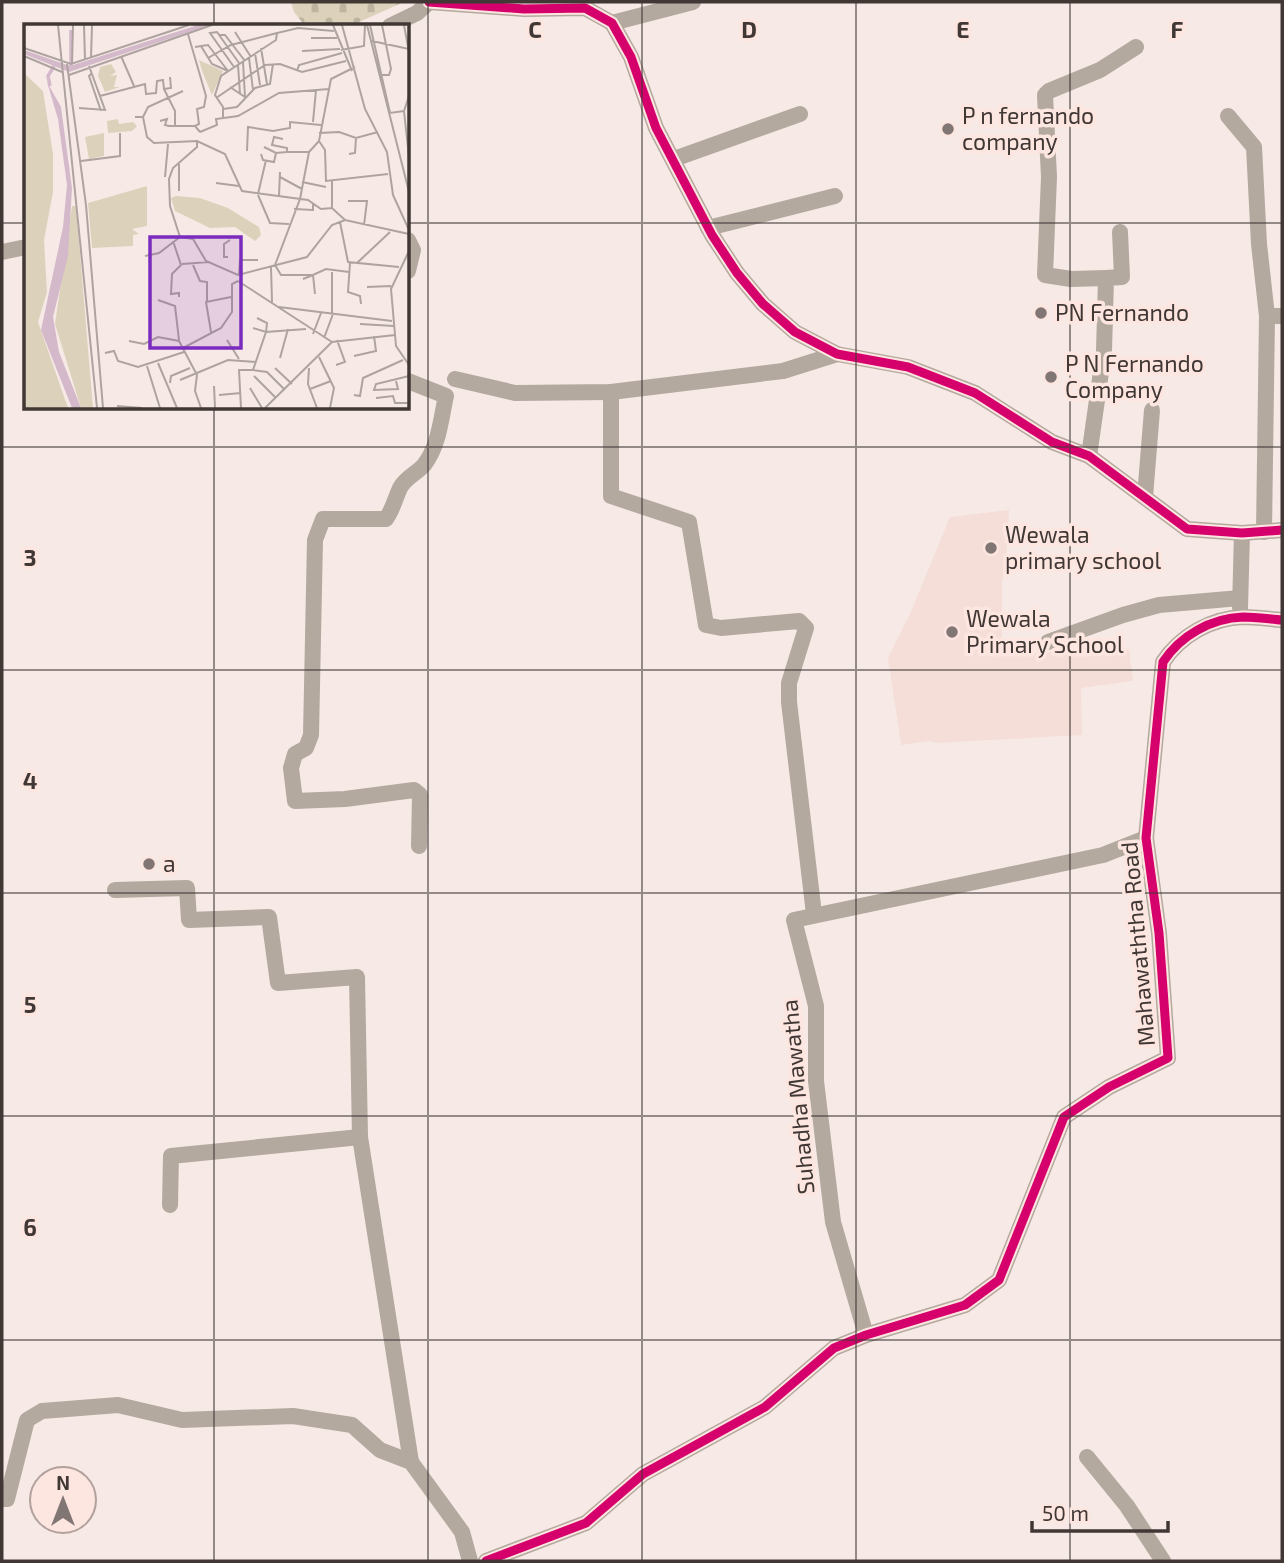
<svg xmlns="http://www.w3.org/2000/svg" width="1284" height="1563" font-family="'Exo 2',sans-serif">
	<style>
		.built { fill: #f4ded7 }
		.cemetery { fill: url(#cemetery-stones) }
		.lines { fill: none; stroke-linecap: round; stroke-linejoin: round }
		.minor { stroke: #b3a99f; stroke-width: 16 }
		.cycleway-casing { stroke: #fde6e0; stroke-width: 13 }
		.cycleway { stroke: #d6006c; stroke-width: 9 }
		.grid { fill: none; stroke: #413836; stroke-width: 2; stroke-opacity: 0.55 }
		.poi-dot { fill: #817674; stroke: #fde6e0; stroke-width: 2.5 }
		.labels { text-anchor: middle; stroke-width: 7; stroke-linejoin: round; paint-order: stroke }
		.poi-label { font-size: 23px; fill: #413836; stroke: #fde6e0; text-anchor: start }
		.street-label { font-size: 23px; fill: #413836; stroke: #fde6e0 }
		.inset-river { fill: none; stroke: #d4b9cb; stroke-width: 3.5 }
		.inset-road { fill: none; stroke: #aea3a0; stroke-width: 2 }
		.view { fill: #7b2cbf; fill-opacity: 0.15; stroke: #7b2cbf; stroke-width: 3.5 }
		.inset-edge { fill: none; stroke: #413836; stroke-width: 3.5 }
		.grid-label { font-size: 23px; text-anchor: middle; font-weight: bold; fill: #413836; stroke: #fde6e0; stroke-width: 7; stroke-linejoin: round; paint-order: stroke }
	</style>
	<defs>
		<pattern id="cemetery-stones" width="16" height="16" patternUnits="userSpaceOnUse" patternTransform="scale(1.75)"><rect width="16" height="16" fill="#dcd2bb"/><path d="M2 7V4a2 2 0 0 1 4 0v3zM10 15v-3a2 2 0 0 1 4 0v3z" fill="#beb5a1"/></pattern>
	</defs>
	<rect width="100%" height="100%" fill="#f7eae6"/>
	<polygon class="built" points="1009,510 1006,562 1002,583 1002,654 1129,649 1133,681 1081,688 1082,735 938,743 929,741 901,745 888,658 910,614 950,517"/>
	<polygon class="cemetery" points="291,2 404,2 350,26 305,26 294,12"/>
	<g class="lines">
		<g class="minor">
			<polyline points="429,2 524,9 585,8 612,23 631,57 656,128 712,235 737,273 763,304 795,332 837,354 908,367 975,393 1052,442 1089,456 1187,529 1242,533 1282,530"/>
			<polyline points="612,23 693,2"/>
			<polyline points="390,26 417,13 429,2"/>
			<polyline points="1228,116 1254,147 1259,244 1267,316"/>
			<polyline points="674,159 800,114"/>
			<polyline points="708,228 835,196"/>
			<polyline points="408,240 413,250 408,271"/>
			<polyline points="2,252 26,247"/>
			<polyline points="1106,278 1071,279 1045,275 1049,177 1045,95 1049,91 1100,70 1136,47"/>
			<polyline points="455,379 515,393 611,392 783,371 837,354"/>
			<path d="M408,381L446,396C441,418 439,446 424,465C416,474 406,477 400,488C395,499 393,509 386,519H323L315,540L311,735L306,748L295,754L291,768L295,801L345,799L414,790L420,795L419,846"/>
			<polyline points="611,392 611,496 689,522 706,625 721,628 799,621 806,628 789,683 789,702 814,914"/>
			<polyline points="1089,456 1104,351 1106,278 1122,277 1120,232"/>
			<polyline points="1145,497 1152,410"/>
			<polyline points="1264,532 1267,316 1282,316"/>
			<polyline points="1240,608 1242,533"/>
			<polyline points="1048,642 1123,615 1159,605 1240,598"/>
			<polyline points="115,890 187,888 189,920 269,917 278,983 357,977 360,1137 411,1462"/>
			<polyline points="170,1205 171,1156 360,1137"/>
			<polyline points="866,1335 833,1222 816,1081 816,1006 794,920 1103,855 1146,838"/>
			<polyline points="1087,1457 1127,1506 1163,1561"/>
			<polyline points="2,1499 7,1499 27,1420 42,1411 118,1405 182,1420 293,1416 352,1425 380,1450 411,1462 462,1532 470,1561"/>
			<path d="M486,1561L586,1523L643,1474L765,1407L834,1348L866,1335L965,1305L999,1280L1064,1117L1109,1087L1168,1058L1159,933L1146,838L1163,662C1180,636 1211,618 1243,617C1256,617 1269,619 1282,620"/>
		</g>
		<g class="cycleway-casing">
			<g id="cycleway">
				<polyline points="429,2 524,9 585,8 612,23 631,57 656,128 712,235 737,273 763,304 795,332 837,354 908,367 975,393 1052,442 1089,456 1187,529 1242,533 1282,530"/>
				<path d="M486,1561L586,1523L643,1474L765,1407L834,1348L866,1335L965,1305L999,1280L1064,1117L1109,1087L1168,1058L1159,933L1146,838L1163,662C1180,636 1211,618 1243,617C1256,617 1269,619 1282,620"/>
			</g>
		</g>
		<use href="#cycleway" class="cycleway"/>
	</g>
	<path class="grid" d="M214,2V26M428,2V1561M642,2V1561M856,2V1561M1070,2V1561M2,223H26M408,223H1282M214,408V1561M2,447H1282M2,670H1282M2,893H1282M2,1116H1282M2,1340H1282"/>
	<g class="poi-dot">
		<circle cx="948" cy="129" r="7"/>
		<circle cx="1041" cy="313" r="7"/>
		<circle cx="1051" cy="377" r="7"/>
		<circle cx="991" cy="548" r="7"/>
		<circle cx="952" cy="632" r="7"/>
		<circle cx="149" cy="864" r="7"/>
	</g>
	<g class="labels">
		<g class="poi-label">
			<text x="962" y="124">P n fernando<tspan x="962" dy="26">company</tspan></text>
			<text x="1055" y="321">PN Fernando</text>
			<text x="1065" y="372">P N Fernando<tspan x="1065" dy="26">Company</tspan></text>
			<text x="1005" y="543">Wewala<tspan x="1005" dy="26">primary school</tspan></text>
			<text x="966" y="627">Wewala<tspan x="966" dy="26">Primary School</tspan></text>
			<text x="163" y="872">a</text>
		</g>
		<g class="street-label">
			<text transform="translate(1138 944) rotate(-95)" y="8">Mahawaththa Road</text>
			<text transform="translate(798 1097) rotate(-95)" y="8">Suhadha Mawatha</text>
		</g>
	</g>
	<g transform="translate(24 24)">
		<rect width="385" height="385" fill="#f7eae6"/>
		<path d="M175,36L199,47L188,71L178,47ZM87,40L92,48L86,52L93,51L90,63H96L81,68L74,52L76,43ZM0,49L19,67L29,130V168L20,216L23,268L14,298L44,384H0ZM94,95L95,100L109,98L113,102L108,107L84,109L83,97ZM80,109V132L65,135L61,113ZM123,162V202L108,205L115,210L109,211V222L68,224L64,179ZM152,172L176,174L204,184L235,203L237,211L231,217L211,203L186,204L151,187L147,174ZM48,182H52L69,384H57L31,300Z" fill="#dcd2bb"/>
		<path d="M174,1H186L45,48L0,30V26L46,42ZM23,58L37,83L48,164L44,232L29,293L35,328L57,384H48L17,306L39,203L43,161L34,95Z" fill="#d4b9cb"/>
		<path class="inset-river" d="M47,42V6M26,62L24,52L30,42"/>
		<path class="inset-road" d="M34,1L73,384M60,1L61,36M309,1L328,47M318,1L341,85L363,128L369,171L385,206M343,1L385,168M346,1L366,89L380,87M380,1L385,28M211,8L227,33M164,10L182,72L180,83L173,85L175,100L171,102M195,11H201L221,37M287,14H313M348,17L385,25M177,22L184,21L204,47M171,23L177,22L188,40L204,47M0,24L47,40L165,1M237,24L243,60M317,26L340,22L341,1M278,27L316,25M231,29L236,61M0,32L38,48M97,32L110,62M67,34L68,1M184,34L207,21L253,9M225,34L229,66M43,40L62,181L79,384M48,40L49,1M214,41L216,70M210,43L186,9L193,8L215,39M273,47L275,41L318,29M68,49L65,52L77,87M45,51L188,1M356,51H365L367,45L358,1M206,63L221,73L219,38M140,65L151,87V102M76,72L121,60L122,70L132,69L133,57L139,56L140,65L147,64L146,53M385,72L380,87L385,133M192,74L241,41L256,40L278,48L322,37M55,84L81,86L65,42M199,85L213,83L231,64L246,60L249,40M111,93H119L123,113L130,119L173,117L201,130L218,167L284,176L297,185L308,184L321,196M119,93L124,83L159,67M199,94V83L191,71L197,52L252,16L253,9L274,4L310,7M136,97L143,95L141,101L145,102H171L176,108M289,98L292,66M176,108L193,101L192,95L214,92L255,69L305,65M295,109L315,108L332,114L354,108M259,115L250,113L248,121L263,124V128H285M295,117L301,126L302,157L364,150M240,123L252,129L263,128M223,127L224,103L249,107L266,104V98L297,101M237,130L239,136L250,138L252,129M325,130L331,129L332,114M57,137L96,132V109M141,153L144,120M256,153L278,165M308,156V184M278,158L302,163M192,159L215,162M155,167V140M234,170L242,136M234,171L246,199L265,200M255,172L256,148M324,177H343L340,201M270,185L289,186V180M316,198L324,238L375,243M156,213L169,215L182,237L214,251L283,233L308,201L321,196L385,210M156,213L146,182L145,155L149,144L173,123V117M149,217L157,241L148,250L147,270L155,269V273M385,227L367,265L372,322L385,341M121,232L135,229L156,213M204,233H200V220L206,216M326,239L324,268L336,272L337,280M333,239L366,208M158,240L185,238M169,241L176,257L183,258V278M251,241L276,175L285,128L295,117L307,55L331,43M251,241L257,251H289L302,245L325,248M247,243L248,278M308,248V290M215,251L216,236H234M279,255L289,251L291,270M214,257L308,318M343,263L367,262M134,276L151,282L155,316M255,283L368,297M336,300L370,302M229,304L242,308L243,299L233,294M187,308L182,278L207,273M289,310L297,289M300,314L309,290M203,316L215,335M105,317L120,320L134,313L155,317L173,351L171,367L177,384M159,324L197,304L208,288V260L214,257M81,329L90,327L94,337L114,343L160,328M330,332L352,327L350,312M295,333L310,364L306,384M256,334L264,305M134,339L153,384M312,341L321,338L313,316M123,342L136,384M251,344L268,360M285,344L284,360L293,384M229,346L243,348L261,366M230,352L252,374M156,356L204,336L232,338M372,357L374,365L350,366L352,360L385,352M146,359L147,352L166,344M190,362L191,384M226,364L238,384M286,365L307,357M195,371L217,369M330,371L336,372L339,354L379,336M352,374L369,372L371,379H385M93,382L118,384M217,384L215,346H229L242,308L282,305M241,384L308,318L371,311"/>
		<path class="view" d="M126,213H217V324H126Z"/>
		<rect width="385" height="385" class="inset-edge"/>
	</g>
	<g class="grid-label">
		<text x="535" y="38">C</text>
		<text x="749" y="38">D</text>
		<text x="963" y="38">E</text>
		<text x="1177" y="38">F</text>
		<text x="30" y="566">3</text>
		<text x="30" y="789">4</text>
		<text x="30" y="1013">5</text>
		<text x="30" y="1236">6</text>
	</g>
	<rect width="1284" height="1563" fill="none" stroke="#413836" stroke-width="7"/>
	<g transform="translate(63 1500)"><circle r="33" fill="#fde6e0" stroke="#b2a09c" stroke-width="2"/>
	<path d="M0-5L12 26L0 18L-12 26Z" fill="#817674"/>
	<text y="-10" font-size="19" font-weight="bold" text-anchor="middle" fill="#413836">N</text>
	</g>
	<path d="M1032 1521v10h136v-10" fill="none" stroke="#413836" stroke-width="3.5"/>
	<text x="1042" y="1521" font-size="21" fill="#413836" stroke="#fde6e0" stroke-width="5" paint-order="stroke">50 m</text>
</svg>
